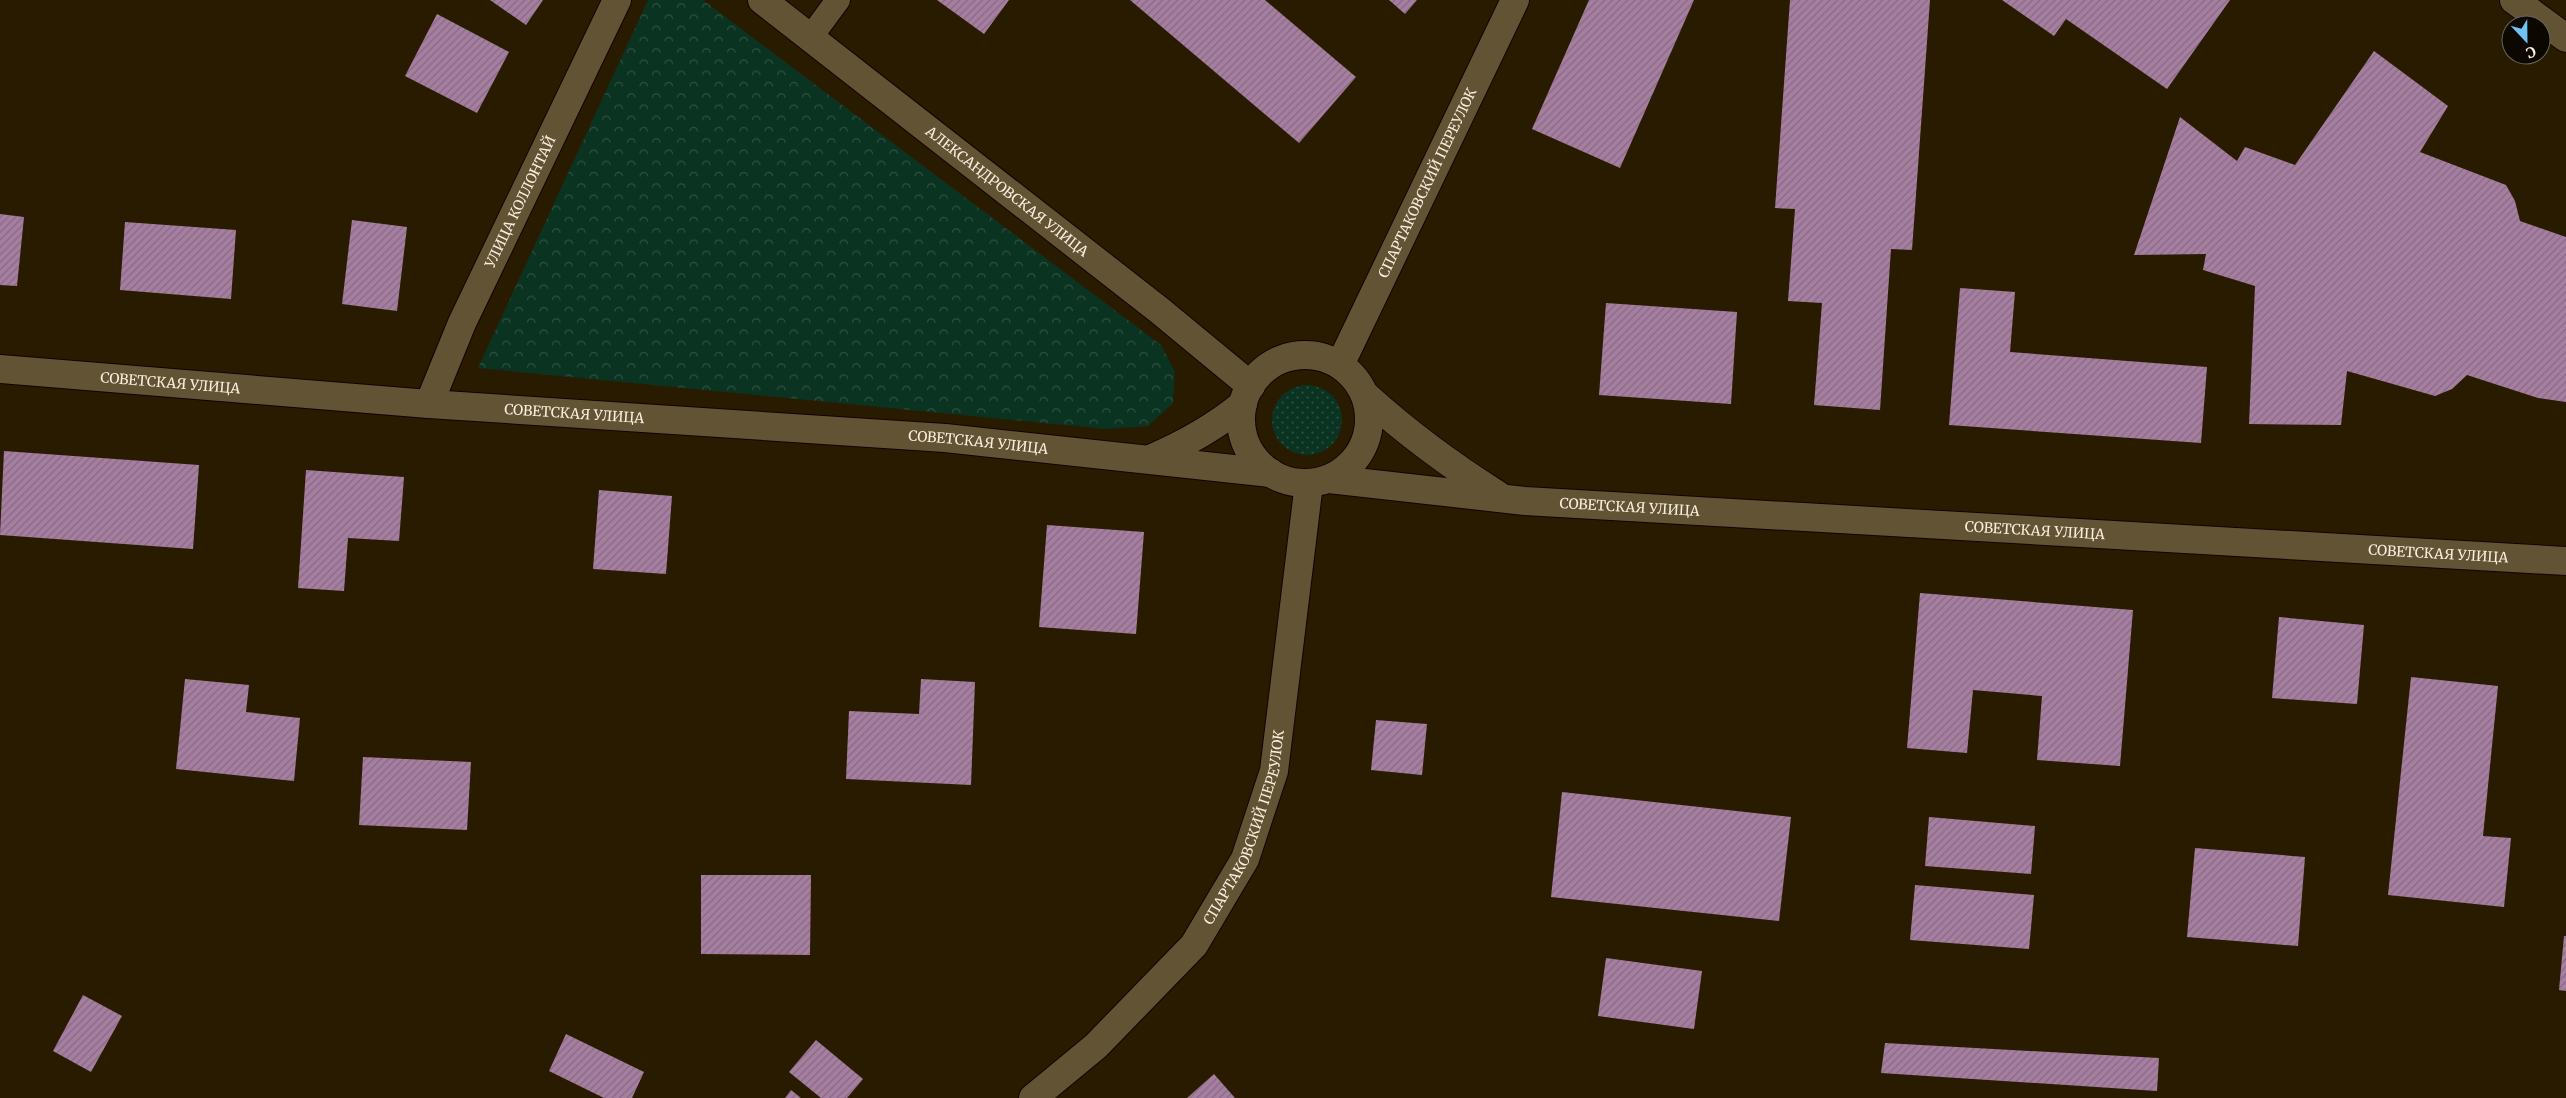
<svg xmlns="http://www.w3.org/2000/svg" width="2566" height="1098" font-family="Merriweather,serif">
	<style>
		.grass { fill: url(#grass-dots) }
		.park { fill: url(#park-crowns) }
		.building { fill: url(#building-hatch) }
		.lines { fill: none; stroke-linecap: round; stroke-linejoin: round }
		.lane-casing { stroke: #110500; stroke-width: 26 }
		.street-casing { stroke: #110500; stroke-width: 30 }
		.secondary-casing { stroke: #110500; stroke-width: 30 }
		.lane { stroke: #635335; stroke-width: 24 }
		.street { stroke: #635335; stroke-width: 28 }
		.secondary { stroke: #635335; stroke-width: 28 }
		.labels { text-anchor: middle; stroke-width: 5; stroke-linejoin: round; paint-order: stroke }
		.street-label { font-size: 14px; fill: #f9efde; stroke: #0c0700 }
	</style>
	<defs>
		<pattern id="grass-dots" width="8" height="8" patternUnits="userSpaceOnUse" patternTransform="scale(1.25)"><rect width="8" height="8" fill="#0b3322"/><path d="M2 2h.1M6 6h.1" fill="none" stroke="#2f5142" stroke-width="1.8" stroke-linecap="round"/></pattern>
		<pattern id="park-crowns" width="20" height="18" patternUnits="userSpaceOnUse" patternTransform="scale(1.25)"><rect width="20" height="18" fill="#0b3322"/><path d="M2 6a3 3 0 1 1 6 0M12 15a3 3 0 1 1 6 0" fill="none" stroke="#2f5142"/></pattern>
		<pattern id="building-hatch" width="6" height="6" patternUnits="userSpaceOnUse" patternTransform="scale(1.25)"><rect width="6" height="6" fill="#a67ea1"/><path d="M-1 1l2-2M0 6l6-6M5 7l2-2" fill="none" stroke="#866b80"/></pattern>
	</defs>
	<rect width="100%" height="100%" fill="#291b00"/>
	<circle class="grass" cx="1307" cy="420" r="35"/>
	<polygon class="park" points="648,0 703,0 1161,345 1175,372 1173,403 1148,426 1106,429 478,368"/>
	<g class="building">
		<polygon points="490,0 543,0 526,25"/>
		<polygon points="937,0 1009,0 984,34"/>
		<polygon points="1130,0 1265,0 1356,77 1299,143"/>
		<polygon points="1389,0 1417,0 1405,14"/>
		<polygon points="1589,0 1694,0 1620,168 1532,129"/>
		<polygon points="1790,0 1930,0 1912,250 1891,249 1880,410 1814,405 1822,303 1788,301 1795,209 1775,208"/>
		<polygon points="2002,0 2230,0 2167,89 2066,19 2054,36"/>
		<polygon points="437,14 509,52 477,113 405,76"/>
		<polygon points="2374,51 2448,106 2420,152 2506,185 2515,201 2520,221 2566,237 2566,402 2538,398 2467,375 2452,389 2435,396 2347,371 2341,425 2249,424 2255,286 2203,270 2206,254 2134,255 2180,117 2237,161 2245,147 2295,165"/>
		<polygon points="0,214 24,217 17,286 0,285"/>
		<polygon points="352,220 407,227 397,311 342,304"/>
		<polygon points="125,222 236,230 231,299 120,290"/>
		<polygon points="1960,288 2015,292 2010,352 2207,367 2201,443 1949,425"/>
		<polygon points="1606,303 1737,312 1731,404 1599,395"/>
		<polygon points="4,451 199,465 193,549 0,535"/>
		<polygon points="306,470 404,477 399,541 348,538 344,591 298,588"/>
		<polygon points="599,490 672,496 666,574 593,569"/>
		<polygon points="1047,525 1144,532 1136,634 1039,627"/>
		<polygon points="1920,593 2133,610 2120,766 2037,760 2042,696 1973,690 1967,753 1907,748"/>
		<polygon points="2279,617 2364,625 2357,704 2272,698"/>
		<polygon points="2411,677 2498,686 2483,836 2511,838 2504,907 2388,895"/>
		<polygon points="185,679 249,685 246,712 300,718 294,781 176,769"/>
		<polygon points="921,679 975,682 971,785 846,779 849,711 919,714"/>
		<polygon points="1376,720 1427,724 1422,775 1371,770"/>
		<polygon points="363,757 471,762 467,830 359,825"/>
		<polygon points="1562,792 1791,817 1779,921 1551,897"/>
		<polygon points="1929,817 2035,826 2031,874 1925,866"/>
		<polygon points="2195,848 2305,857 2298,946 2187,937"/>
		<polygon points="701,875 811,875 810,955 701,954"/>
		<polygon points="1915,885 2034,895 2029,949 1910,940"/>
		<polygon points="2564,936 2566,936 2566,991 2559,990"/>
		<polygon points="1606,958 1702,971 1694,1029 1598,1016"/>
		<polygon points="83,995 122,1016 91,1072 53,1051"/>
		<polygon points="566,1034 644,1072 632,1098 604,1098 549,1071"/>
		<polygon points="816,1040 863,1079 847,1098 821,1098 789,1072"/>
		<polygon points="1885,1043 2159,1058 2157,1091 1881,1073"/>
		<polygon points="1214,1074 1235,1098 1187,1098"/>
		<polygon points="791,1090 801,1098 785,1098"/>
	</g>
	<g class="lines">
		<g class="lane-casing">
			<polyline id="lane" points="810,38 838,0"/>
		</g>
		<g class="street-casing">
			<g id="street">
				<path id="s1" d="M429,404L462,323L617,0"/>
			</g>
		</g>
		<g class="secondary-casing">
			<g id="secondary">
				<path id="s2" d="M762,0L1159,310L1251,386"/>
				<polyline points="2514,0 2566,38"/>
				<circle cx="1305" cy="419" r="64"/>
				<path id="s3" d="M1340,365L1515,0"/>
				<path id="s4" d="M0,369L429,404L945,438L1271,473"/>
				<path d="M1365,395C1407,433 1450,465 1498,495"/>
				<path d="M1150,459C1185,444 1214,428 1243,404"/>
				<path id="s5" d="M1329,479L1525,501L2566,561"/>
				<path id="s6" d="M1033,1098L1096,1046L1194,945L1245,859L1274,771L1309,483"/>
			</g>
		</g>
		<use href="#lane" class="lane"/>
		<use href="#street" class="street"/>
		<use href="#secondary" class="secondary"/>
	</g>
	<g class="labels">
		<g class="street-label">
			<text dy="5" stroke="none"><textPath href="#s3" startOffset="202">СПАРТАКОВСКИЙ ПЕРЕУЛОК</textPath></text>
			<text dy="5" stroke="none"><textPath href="#s2" startOffset="311">АЛЕКСАНДРОВСКАЯ УЛИЦА</textPath></text>
			<text dy="5" stroke="none"><textPath href="#s1" startOffset="222">УЛИЦА КОЛЛОНТАЙ</textPath></text>
			<text dy="5" stroke="none"><textPath href="#s4" startOffset="171">СОВЕТСКАЯ УЛИЦА</textPath></text>
			<text dy="5" stroke="none"><textPath href="#s4" startOffset="576">СОВЕТСКАЯ УЛИЦА</textPath></text>
			<text dy="5" stroke="none"><textPath href="#s4" startOffset="981">СОВЕТСКАЯ УЛИЦА</textPath></text>
			<text dy="5" stroke="none"><textPath href="#s5" startOffset="302">СОВЕТСКАЯ УЛИЦА</textPath></text>
			<text dy="5" stroke="none"><textPath href="#s5" startOffset="708">СОВЕТСКАЯ УЛИЦА</textPath></text>
			<text dy="5" stroke="none"><textPath href="#s5" startOffset="1112">СОВЕТСКАЯ УЛИЦА</textPath></text>
			<text dy="5" stroke="none"><textPath href="#s6" startOffset="352">СПАРТАКОВСКИЙ ПЕРЕУЛОК</textPath></text>
		</g>
	</g>
	<g transform="translate(2526 40) rotate(158)"><circle r="24" fill="#0c0700" stroke="#6b6459"/>
	<path d="M0-4L9 19L0 12L-9 19Z" fill="#70c2f4"/>
	<text y="-8" font-size="14" font-weight="bold" text-anchor="middle" fill="#f9efde">С</text>
	</g>
</svg>
